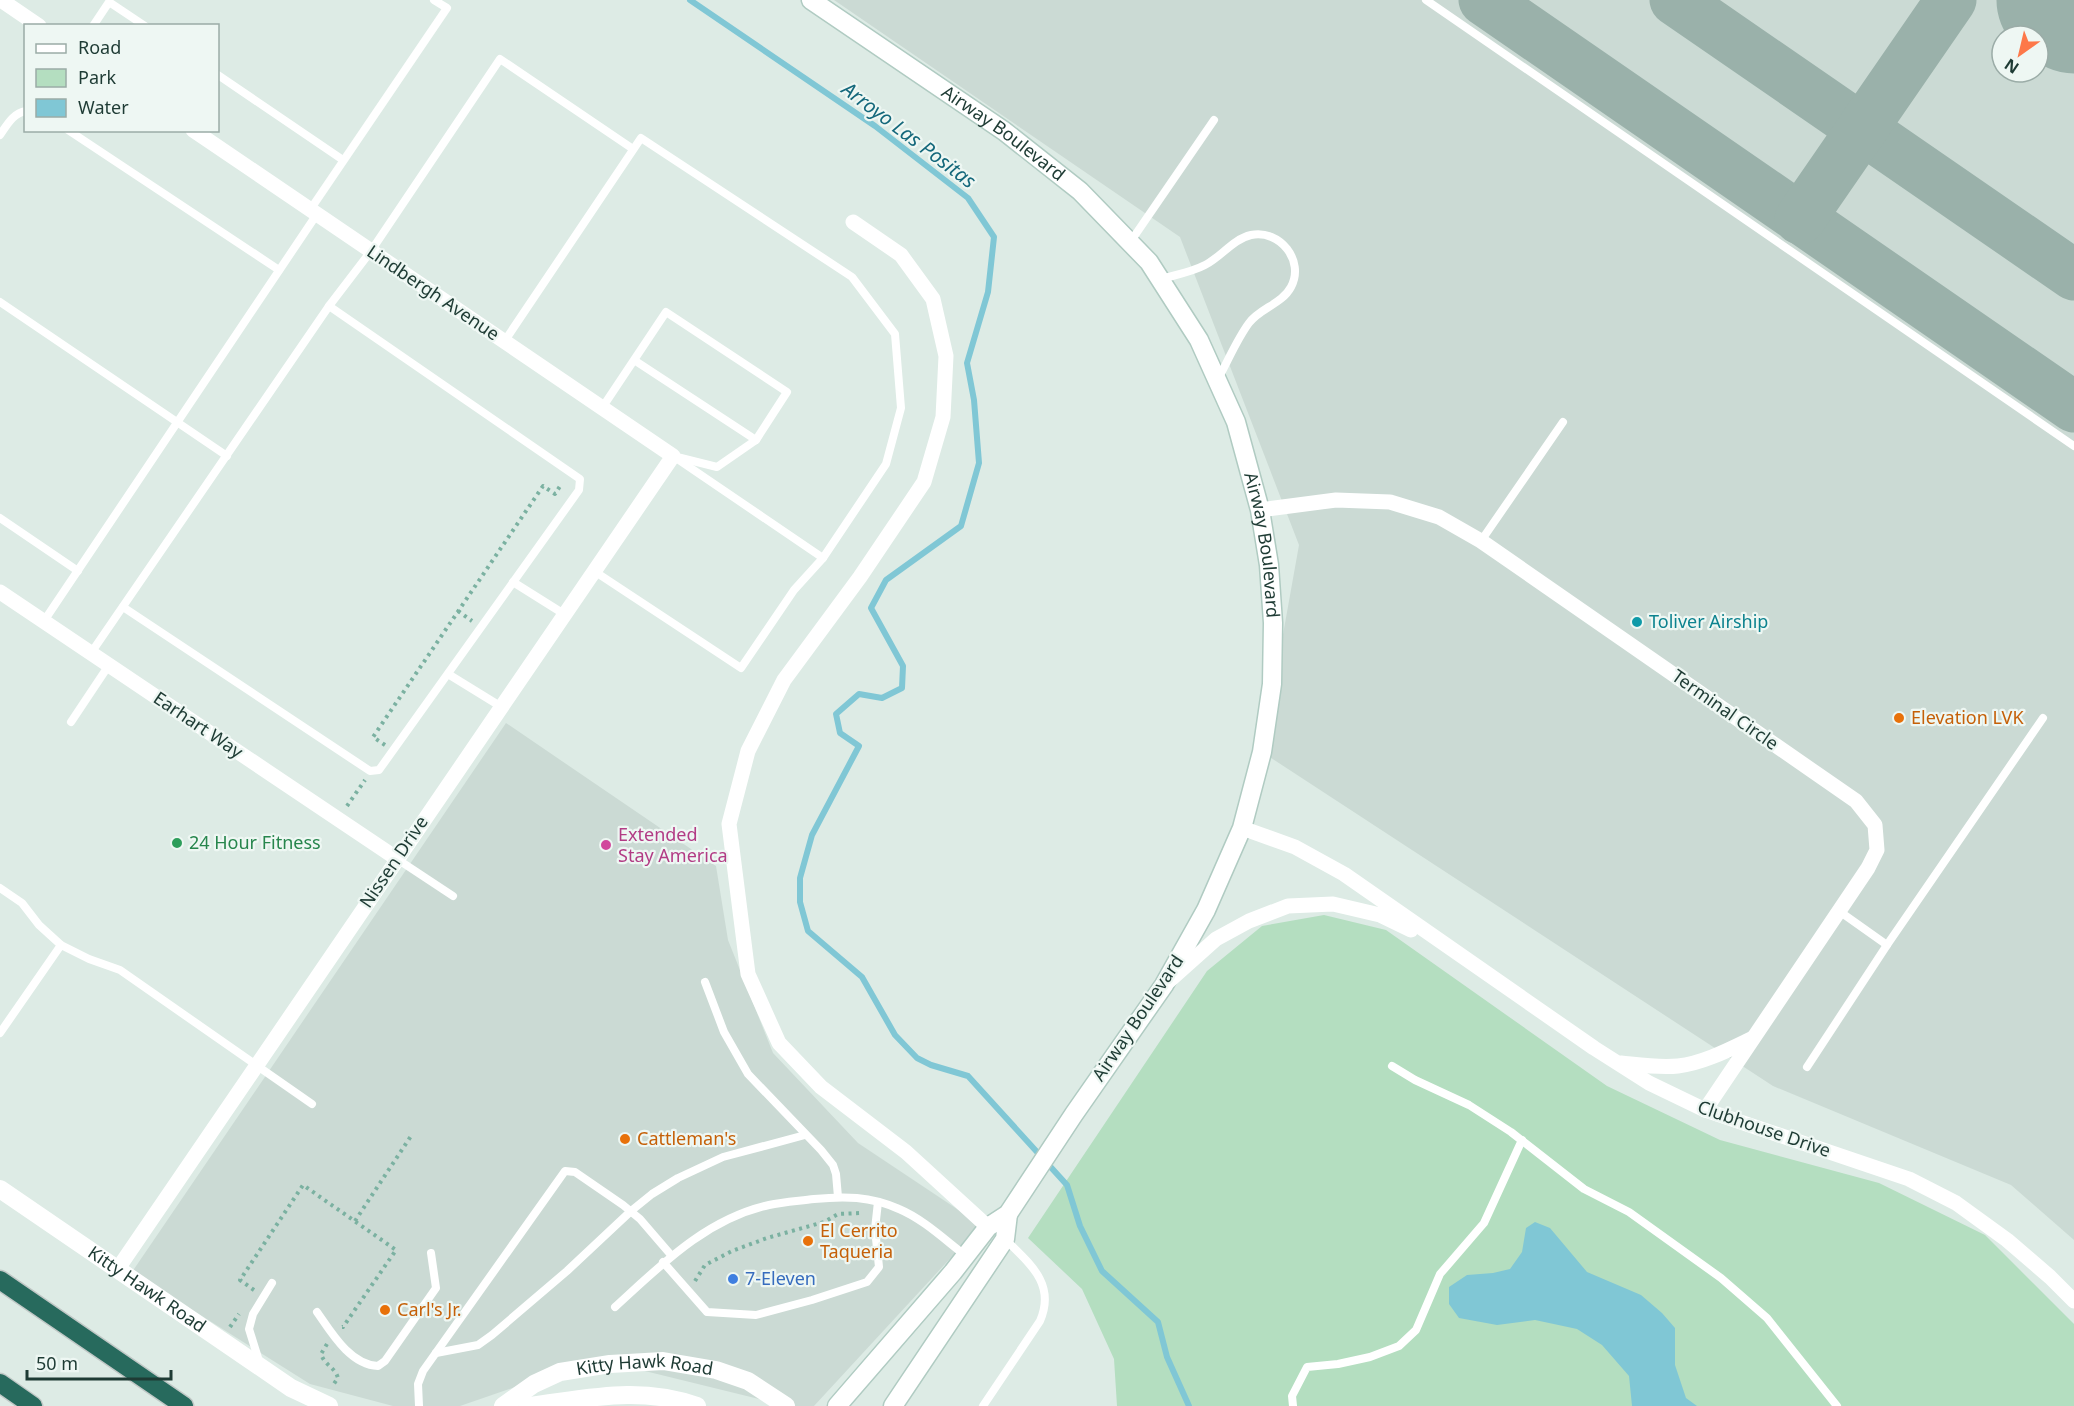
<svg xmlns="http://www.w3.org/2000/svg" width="2074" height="1406" font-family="'Noto Sans',sans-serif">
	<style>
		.built { fill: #cbdad4; fill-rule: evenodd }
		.green { fill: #b4dec0 }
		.water { fill: #80c7d5 }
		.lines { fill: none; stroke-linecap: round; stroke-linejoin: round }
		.stream { stroke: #80c7d5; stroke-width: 6 }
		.taxiway { stroke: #9ab1aa; stroke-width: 51 }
		.runway { stroke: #9ab1aa; stroke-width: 129 }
		.secondary-casing { stroke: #b0cbc2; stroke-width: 21 }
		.motorway-casing { stroke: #c0c8c6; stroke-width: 21 }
		.path { stroke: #7bb1a1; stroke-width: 4; stroke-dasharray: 3 4.5; stroke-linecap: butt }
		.service { stroke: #fff; stroke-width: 8 }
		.minor { stroke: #fff; stroke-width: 15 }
		.tertiary { stroke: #fff; stroke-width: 18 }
		.secondary { stroke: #fff; stroke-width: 18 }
		.motorway { stroke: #276a5d; stroke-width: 18 }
		.culture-dot { fill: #0f9aa8; stroke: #eef7f3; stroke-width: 2 }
		.food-dot { fill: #e8710a; stroke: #eef7f3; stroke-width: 2 }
		.leisure-dot { fill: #2e9e5b; stroke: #eef7f3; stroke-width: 2 }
		.hotel-dot { fill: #d1479c; stroke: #eef7f3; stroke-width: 2 }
		.shop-dot { fill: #3f7fe0; stroke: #eef7f3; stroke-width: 2 }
		.labels { text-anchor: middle; stroke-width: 4.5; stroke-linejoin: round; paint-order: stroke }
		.street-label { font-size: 18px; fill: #1e3b34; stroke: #eef7f3 }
		.culture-label { font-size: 18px; fill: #0d838f; stroke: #eef7f3; text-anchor: start }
		.food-label { font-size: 18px; fill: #c56008; stroke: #eef7f3; text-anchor: start }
		.hotel-label { font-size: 18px; fill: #b23c85; stroke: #eef7f3; text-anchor: start }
		.leisure-label { font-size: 18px; fill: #27864d; stroke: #eef7f3; text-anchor: start }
		.shop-label { font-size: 18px; fill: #366cbe; stroke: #eef7f3; text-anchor: start }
		.water-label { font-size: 20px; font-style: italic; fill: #14687b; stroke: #eef7f3 }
	</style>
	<rect width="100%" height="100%" fill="#ddebe5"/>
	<g class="built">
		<path d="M834,0H2074V1240L2011,1185L1773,1086L1262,752L1299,545L1180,237ZM2002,36H2038V72H2002Z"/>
		<polygon points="506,723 716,866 728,940 773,1053 858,1143 981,1225 814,1406 787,1406 596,1359 460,1406 393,1406 310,1384 132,1272"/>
	</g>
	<polygon class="green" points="1324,915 1386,930 1607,1086 1720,1140 1879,1183 1985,1235 2074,1324 2074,1406 1117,1406 1114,1359 1082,1289 1028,1238 1207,971 1262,926"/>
	<polygon class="water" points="1535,1222 1550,1228 1587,1272 1641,1295 1662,1313 1675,1328 1675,1365 1686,1398 1697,1406 1632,1406 1629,1376 1602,1345 1577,1329 1535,1320 1497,1325 1459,1318 1449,1304 1449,1287 1467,1275 1493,1273 1510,1269 1522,1252 1526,1228"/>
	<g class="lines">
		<polyline class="stream" points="690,0 875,126 968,198 994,237 988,292 967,363 974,400 979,463 961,526 886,580 871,608 903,666 902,688 882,698 859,694 836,714 840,733 859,746 812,835 800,878 800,902 808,931 862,977 895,1035 917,1058 931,1065 968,1076 1067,1185 1080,1226 1102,1271 1158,1322 1167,1357 1189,1406"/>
		<g class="taxiway">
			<polyline points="1484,0 2074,407"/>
			<polyline points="1675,0 2074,275"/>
			<polyline points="1800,219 1951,0"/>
		</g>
		<polyline class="runway" points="2061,0 2074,9"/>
		<g class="secondary-casing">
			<g id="secondary">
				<path id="s3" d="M811,0L1004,131L1080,191L1149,262L1199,340L1236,422L1260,510L1269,565L1273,623L1272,684L1262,752L1242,828L1206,910L1164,985L1074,1114L1008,1214L988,1227L953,1272L837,1406"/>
				<polyline points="893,1406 1005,1239 1008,1214"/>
			</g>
		</g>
		<g class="motorway-casing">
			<g id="motorway">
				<polyline points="0,1280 184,1406"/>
				<polyline points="0,1383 33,1406"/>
			</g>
		</g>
		<g class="path">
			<polyline points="458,611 472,621"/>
			<polyline points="385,745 373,737 543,486 555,494 562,483"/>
			<polyline points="347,806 365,780"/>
			<polyline points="355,1221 411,1136"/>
			<polyline points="695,1281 705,1265 732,1251 767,1238 824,1222 838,1214 860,1213"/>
			<polyline points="254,1290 240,1280 303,1185 396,1250 343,1327 342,1327"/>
			<polyline points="230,1327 239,1314"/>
			<path d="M327,1344L321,1354C325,1366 335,1367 338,1378L333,1385"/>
		</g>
		<g class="service">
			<polyline points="1426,0 2074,446"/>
			<polyline points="93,26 109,2 145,26"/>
			<polyline points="218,75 343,160"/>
			<polyline points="68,130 279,270"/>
			<path d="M0,135C7,125 13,113 26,111"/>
			<polyline points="310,210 447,8 434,0"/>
			<polyline points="1131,241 1214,120"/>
			<path d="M1161,279C1175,275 1192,272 1205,265C1221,257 1233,239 1251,235C1280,229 1305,261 1291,287C1282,304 1260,308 1249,323C1237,339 1228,361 1218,379"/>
			<polyline points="0,302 227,456"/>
			<polyline points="504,342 641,138 852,277 895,334 901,408 886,464 823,558 673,456"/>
			<polyline points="602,408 666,312 787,392 756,440 634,360"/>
			<polyline points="677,457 717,467 756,440"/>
			<polyline points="0,518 78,571"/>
			<polyline points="1481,541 1563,422"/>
			<polyline points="594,571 741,668 794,590 823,558"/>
			<polyline points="513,582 564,614"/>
			<polyline points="123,607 370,771 379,770 579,490 580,479 329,306"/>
			<polyline points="44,621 317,214"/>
			<polyline points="91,653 329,306 371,251 500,59 633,149"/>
			<polyline points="448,674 500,706"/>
			<polyline points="71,722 109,665"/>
			<polyline points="397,859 453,896"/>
			<polyline points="0,888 22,903 39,925 61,945 89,959 120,970 312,1104"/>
			<polyline points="1839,911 1887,945 2043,718"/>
			<polyline points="705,982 724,1032 748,1074 821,1150 833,1165 836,1174 838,1197"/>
			<polyline points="0,1033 61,945"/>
			<polyline points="1392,1066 1415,1080 1469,1105 1511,1132 1584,1189 1629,1212 1721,1278 1767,1318 1837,1406"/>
			<polyline points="1807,1067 1887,945"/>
			<polyline points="663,1262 707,1312 756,1315 812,1300 867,1282 879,1267 875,1229 878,1202"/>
			<path d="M615,1307C661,1265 706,1219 769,1205C783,1202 799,1201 814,1199C844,1196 870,1196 899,1209C923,1219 945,1240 966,1256"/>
			<path d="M317,1312C331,1332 350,1365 378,1366L385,1361L436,1288L431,1253"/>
			<polyline points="436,1353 478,1345 492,1335 567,1271 631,1211 652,1194 678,1178 723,1157 805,1135"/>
			<polyline points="259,1361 249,1329 253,1314 272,1283"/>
			<polyline points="419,1406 418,1384 423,1371 565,1171 575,1172 623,1205 640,1219 671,1255"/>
			<path d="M983,1406L1040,1321C1056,1284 1030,1264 1006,1240"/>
			<polyline points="1293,1406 1292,1396 1307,1367 1338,1364 1370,1357 1399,1346 1416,1330 1440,1274 1484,1223 1522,1140"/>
		</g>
		<g class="minor">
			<polyline points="1,0 39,26"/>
			<polyline points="853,222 901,255 933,299 946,356 943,417 924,482 860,577 784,680 748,751 729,824 748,974 779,1043 821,1087 906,1152 988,1227"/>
			<polyline points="1260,510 1336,500 1390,502 1439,517 1481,541 1856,801 1875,825 1877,850 1868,868 1705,1110"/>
			<polyline points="0,592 396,858"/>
			<polyline points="1242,828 1295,847 1344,874 1594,1048 1649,1083 1705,1110 1909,1179 1956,1203 2007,1240 2050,1277 2074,1301"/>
			<polyline points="1169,981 1216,939 1249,921 1288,906 1333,904 1380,915 1411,930"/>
			<path d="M1621,1063C1640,1065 1659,1068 1678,1066C1704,1063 1730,1049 1753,1038"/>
			<polyline points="117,1270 673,456 193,130"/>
		</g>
		<g class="tertiary">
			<path id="s1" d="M0,1189L291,1388L329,1406"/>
			<path id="s2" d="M503,1406L534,1384L560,1372L610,1364L663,1361L716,1370L748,1381L786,1406"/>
			<path d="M528,1406C586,1399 639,1385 697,1406"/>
		</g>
		<use href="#secondary" class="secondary"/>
		<use href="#motorway" class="motorway"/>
	</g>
	<circle class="culture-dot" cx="1637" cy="622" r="6"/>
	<g class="food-dot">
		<circle cx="1899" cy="718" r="6"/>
		<circle cx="625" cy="1139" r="6"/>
		<circle cx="808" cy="1241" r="6"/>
		<circle cx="385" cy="1310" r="6"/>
	</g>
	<circle class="leisure-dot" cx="177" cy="843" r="6"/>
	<circle class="hotel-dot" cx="606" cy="845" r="6"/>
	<circle class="shop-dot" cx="733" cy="1279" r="6"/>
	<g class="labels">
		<g class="street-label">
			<text dy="6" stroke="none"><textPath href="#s3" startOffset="234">Airway Boulevard</textPath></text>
			<text transform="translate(433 293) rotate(34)" y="6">Lindbergh Avenue</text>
			<text dy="6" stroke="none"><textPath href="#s3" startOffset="738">Airway Boulevard</textPath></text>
			<text transform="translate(1725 710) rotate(35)" y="6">Terminal Circle</text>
			<text transform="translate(198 725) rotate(34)" y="6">Earhart Way</text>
			<text transform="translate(394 862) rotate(-56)" y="6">Nissen Drive</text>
			<text transform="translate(1138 1018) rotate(-56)" y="6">Airway Boulevard</text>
			<text transform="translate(1764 1129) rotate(19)" y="6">Clubhouse Drive</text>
			<text dy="6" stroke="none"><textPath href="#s1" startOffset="178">Kitty Hawk Road</textPath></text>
			<text dy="6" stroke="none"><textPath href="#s2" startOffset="152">Kitty Hawk Road</textPath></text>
		</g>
		<g class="culture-label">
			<text x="1649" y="628">Toliver Airship</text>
		</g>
		<g class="food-label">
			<text x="1911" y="724">Elevation LVK</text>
			<text x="637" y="1145">Cattleman's</text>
			<text x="820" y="1237">El Cerrito<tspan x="820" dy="21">Taqueria</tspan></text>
			<text x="397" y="1316">Carl's Jr.</text>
		</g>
		<g class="hotel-label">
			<text x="618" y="841">Extended<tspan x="618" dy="21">Stay America</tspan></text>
		</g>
		<g class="leisure-label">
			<text x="189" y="849">24 Hour Fitness</text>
		</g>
		<g class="shop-label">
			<text x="745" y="1285">7-Eleven</text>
		</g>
		<g class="water-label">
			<text transform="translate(909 135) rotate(37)" y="7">Arroyo Las Positas</text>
		</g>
	</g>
	<rect x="24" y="24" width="195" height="108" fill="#eef7f3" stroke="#9baca7" stroke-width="1.5"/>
	<rect x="36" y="44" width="30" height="9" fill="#ffffff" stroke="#9baca7" stroke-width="1.5"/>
	<text x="78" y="54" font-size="18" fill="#1e3b34">Road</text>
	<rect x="36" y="69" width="30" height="18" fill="#b4dec0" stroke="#9baca7" stroke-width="1.5"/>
	<text x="78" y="84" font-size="18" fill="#1e3b34">Park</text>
	<rect x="36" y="99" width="30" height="18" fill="#80c7d5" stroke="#9baca7" stroke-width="1.5"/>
	<text x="78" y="114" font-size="18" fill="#1e3b34">Water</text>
	<g transform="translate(2020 54) rotate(214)"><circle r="28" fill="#eef7f3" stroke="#9baca7" stroke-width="1.5"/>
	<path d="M0-4.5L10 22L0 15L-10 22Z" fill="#fd7849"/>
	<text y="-9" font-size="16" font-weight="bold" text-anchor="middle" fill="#1e3b34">N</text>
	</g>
	<path d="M27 1370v9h144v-9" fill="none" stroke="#1e3b34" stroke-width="3"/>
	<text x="36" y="1370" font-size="18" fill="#1e3b34" stroke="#eef7f3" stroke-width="4.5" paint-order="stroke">50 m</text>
</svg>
